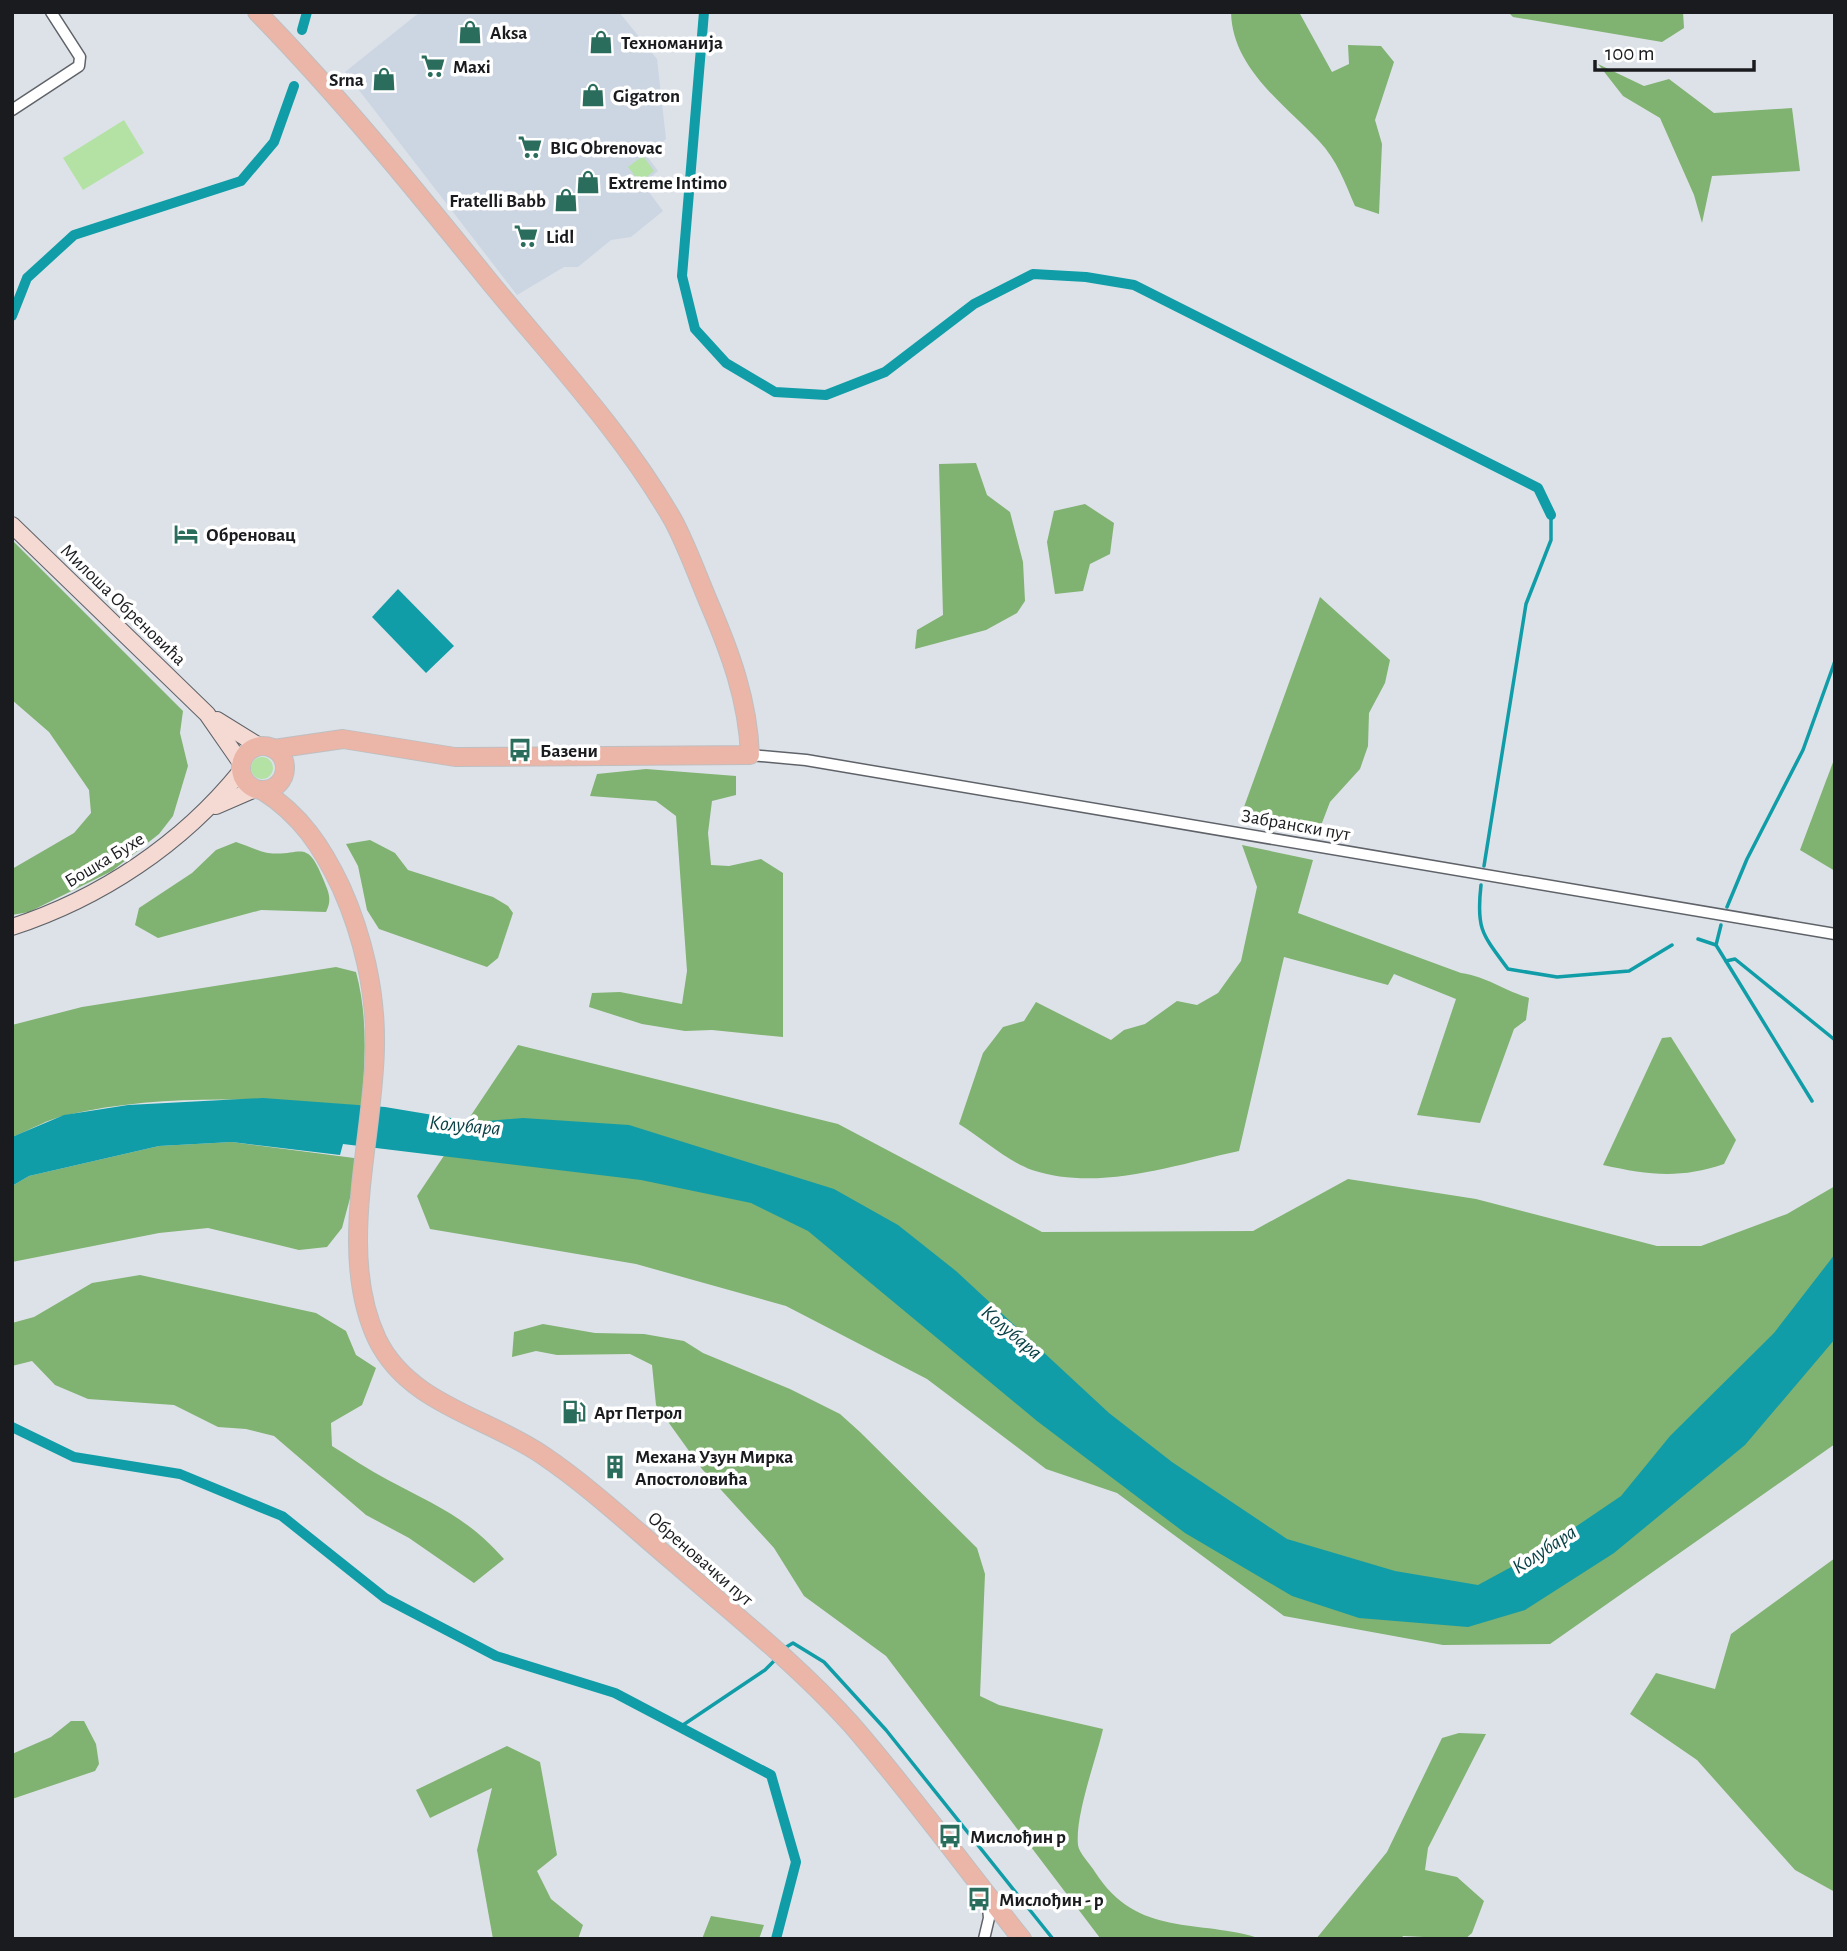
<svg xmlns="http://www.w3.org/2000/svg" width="1847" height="1951" font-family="'Alegreya Sans',sans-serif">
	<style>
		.built { fill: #ccd5e2 }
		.green { fill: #b3e2a4 }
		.forest { fill: #80b271 }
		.water { fill: #119da7 }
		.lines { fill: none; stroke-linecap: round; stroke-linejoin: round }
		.stream { stroke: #119da7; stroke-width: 3.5 }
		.canal { stroke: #119da7; stroke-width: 10 }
		.street-casing { stroke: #5f6369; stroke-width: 13 }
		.secondary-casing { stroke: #5f6369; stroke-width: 18 }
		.primary-casing { stroke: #bfbfc0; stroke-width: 20 }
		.street { stroke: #fff; stroke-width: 10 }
		.secondary { stroke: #f5dad3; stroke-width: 16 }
		.primary { stroke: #ebb5a7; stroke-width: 18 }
		.labels { text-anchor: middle; stroke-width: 7; stroke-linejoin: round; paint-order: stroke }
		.poi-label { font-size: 19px; font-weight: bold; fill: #1a1b1e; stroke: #fff; text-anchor: start }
		.street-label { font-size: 19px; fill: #1a1b1e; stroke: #fff }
		.water-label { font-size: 21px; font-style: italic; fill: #0a4146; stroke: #fff }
	</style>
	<rect width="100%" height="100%" fill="#dde2e9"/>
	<polygon class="built" points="420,12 619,12 657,59 666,139 646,155 658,171 643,184 663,211 631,237 611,240 578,267 564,267 517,295 345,72"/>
	<g class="green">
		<polygon points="124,120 144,153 83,190 63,158"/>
		<polygon points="643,156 654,171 640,182 628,167"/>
		<circle cx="262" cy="768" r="11"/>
	</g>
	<g class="forest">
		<path d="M1231,12H1299L1332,72L1349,64L1348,45L1381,46L1394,62L1375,120L1382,144L1379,214L1355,206C1345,183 1337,160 1319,141C1284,104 1232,68 1231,12Z"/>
		<polygon points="1508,12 1683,12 1684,28 1662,42 1513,17"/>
		<polygon points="1598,64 1644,86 1669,79 1714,113 1792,108 1800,171 1712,176 1702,223 1694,195 1660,118 1623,96"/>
		<polygon points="976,463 987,495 1010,512 1023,562 1025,601 1017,613 986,630 915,649 917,630 943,615 939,464"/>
		<polygon points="1085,504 1114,523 1110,554 1090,564 1083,591 1055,594 1047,542 1054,511"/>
		<polygon points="12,540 183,711 180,733 188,766 173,816 159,834 112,871 29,912 12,915 12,869 74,833 91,813 89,790 49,732 12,700"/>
		<polygon points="1320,597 1390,660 1385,683 1369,713 1368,746 1360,769 1330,802 1317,836 1240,818"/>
		<polygon points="1835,757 1835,871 1800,850"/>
		<polygon points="646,769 736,776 736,795 712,801 708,833 711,865 729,866 761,859 783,873 783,1037 712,1030 685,1031 642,1024 589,1007 592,993 620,992 682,1004 687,971 676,816 656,801 590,796 597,774"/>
		<polygon points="370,840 395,853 408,870 493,897 508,906 513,913 498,958 487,967 379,929 367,910 358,866 346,844"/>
		<path d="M236,842C246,845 257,851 268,853C302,857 306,836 324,881C329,893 332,900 326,912L261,910L158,938L135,925L139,908L192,873L216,850Z"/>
		<path d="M1242,845L1313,860L1298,913L1461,973C1488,977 1503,990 1529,998L1526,1020L1514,1029L1480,1123L1417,1115L1456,999L1394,974L1388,985L1284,957L1239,1151C1174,1165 1099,1192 1032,1170C1007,1161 982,1138 959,1124L983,1053L1003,1027L1024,1021L1036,1002L1111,1040L1124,1030L1145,1024L1177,1001L1197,1005L1218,993L1241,961L1257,887Z"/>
		<path d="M336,967L356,972C368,1016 365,1061 362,1106C265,1099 163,1093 67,1115C48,1119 30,1130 12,1137V1025L82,1007Z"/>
		<path d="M1671,1037L1736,1140L1724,1164C1680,1179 1648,1175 1603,1165L1662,1038Z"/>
		<polygon points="518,1045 838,1124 1042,1232 1253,1231 1348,1179 1476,1199 1657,1246 1701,1246 1787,1214 1835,1186 1835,1444 1550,1644 1443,1645 1284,1616 1117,1493 1046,1469 927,1379 786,1306 636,1264 430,1229 417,1196"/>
		<polygon points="232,1142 354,1158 358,1163 357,1172 342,1228 327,1247 299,1250 208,1228 159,1233 12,1262 12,1186 29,1176 159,1146"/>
		<path d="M140,1275L316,1313L346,1331L356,1355L376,1368L362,1405L331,1423L332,1446C350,1457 369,1470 388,1480C435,1505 468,1518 504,1559L474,1583L409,1538L366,1515L274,1436L246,1429L218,1427L174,1405L88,1399L55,1385L32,1361L12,1366V1323L34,1317L92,1283Z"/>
		<path d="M543,1324L595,1333L644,1334L684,1341L703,1353L790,1389L840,1414L860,1432L977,1548L985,1574L980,1696L999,1705L1103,1729C1096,1760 1075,1815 1078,1845C1079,1853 1090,1864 1095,1872C1138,1939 1198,1918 1262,1939L1100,1938L886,1656L804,1596L774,1548L702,1469L656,1405L652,1365L630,1354L557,1355L536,1351L512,1357L514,1332Z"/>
		<polygon points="1835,1558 1835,1892 1795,1870 1697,1760 1630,1714 1656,1673 1715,1689 1731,1634"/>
		<polygon points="71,1721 84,1721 96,1744 99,1764 95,1771 12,1799 12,1754 51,1737"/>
		<polygon points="1459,1733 1486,1734 1428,1848 1425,1870 1457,1877 1484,1901 1472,1933 1465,1939 1403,1936 1401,1939 1316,1939 1387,1852 1442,1738"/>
		<polygon points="507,1746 540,1762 557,1855 537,1871 551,1899 583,1925 578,1939 493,1939 477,1850 492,1788 430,1818 416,1790"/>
		<polygon points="711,1916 764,1925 759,1939 702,1939"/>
	</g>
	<g class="water">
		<polygon points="398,589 454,646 426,673 372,617"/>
		<polygon points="263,1098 385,1107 475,1122 523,1118 629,1125 834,1189 898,1225 956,1271 1109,1413 1172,1462 1287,1539 1395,1571 1478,1585 1537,1553 1621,1496 1670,1436 1774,1333 1835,1254 1835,1339 1745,1445 1614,1553 1525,1610 1468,1627 1359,1618 1292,1596 1185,1533 1037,1421 808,1231 751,1203 641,1180 343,1144 340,1155 232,1142 159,1146 29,1176 12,1186 12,1137 64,1115 128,1105"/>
	</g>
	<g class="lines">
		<g class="stream">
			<polyline points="1484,866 1526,604 1551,540 1551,515"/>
			<path d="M1481,885C1476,929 1482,934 1508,969L1557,977L1629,971L1672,945"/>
			<polyline points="1727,907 1747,859 1803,750 1835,661"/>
			<polyline points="1698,939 1716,945 1812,1101"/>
			<polyline points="1716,945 1721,925"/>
			<polyline points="1726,961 1735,959 1835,1040"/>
			<polyline points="783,1649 793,1643 824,1662 886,1730 1053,1939"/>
			<polyline points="680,1727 765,1670 777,1658"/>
		</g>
		<g class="canal">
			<polyline points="704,12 682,276 695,329 726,363 775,392 826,395 885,372 974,304 1033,274 1086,277 1134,285 1538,488 1551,515"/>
			<polyline points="302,30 307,12"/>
			<polyline points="12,316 27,278 74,235 241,181 274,142 294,86"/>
			<polyline points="12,1427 74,1457 180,1474 282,1516 385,1598 496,1656 615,1693 771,1775 796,1862 776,1939"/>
		</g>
		<g class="street-casing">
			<g id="street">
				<polyline points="12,110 79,66 80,57 51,12"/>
				<polyline points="750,755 806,760 1835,934"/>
				<polyline points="984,1939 989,1918 987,1897"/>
			</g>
		</g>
		<g class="secondary-casing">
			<g id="secondary">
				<polyline points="12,525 207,714 241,763"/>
				<polyline points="217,720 259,746"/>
				<polyline points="216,806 255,789"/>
				<path d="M12,927C101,898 182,844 241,771"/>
			</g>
		</g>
		<g class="primary-casing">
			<g id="primary">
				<path d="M257,12C340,97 414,188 489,281C552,358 623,433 673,520C687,546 697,575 709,603C730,652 748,700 750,755L455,757L343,739L274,749"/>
				<circle cx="263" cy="768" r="22"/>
				<path d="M263,791C301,815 322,847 341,887C363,936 376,992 375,1046C374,1138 336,1252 377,1339C409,1405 488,1417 544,1456C591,1488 632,1527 676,1564C736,1616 798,1665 851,1724C911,1793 965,1868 1022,1939"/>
			</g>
		</g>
		<use href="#street" class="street"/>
		<use href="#secondary" class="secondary"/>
		<use href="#primary" class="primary"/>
	</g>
	<defs>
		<g id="shop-bare" transform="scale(1.89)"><path d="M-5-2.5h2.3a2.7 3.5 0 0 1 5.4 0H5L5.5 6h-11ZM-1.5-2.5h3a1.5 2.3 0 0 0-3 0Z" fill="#2b6d5d" stroke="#fff" stroke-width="2.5" paint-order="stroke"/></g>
		<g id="supermarket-bare" transform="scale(1.89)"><path d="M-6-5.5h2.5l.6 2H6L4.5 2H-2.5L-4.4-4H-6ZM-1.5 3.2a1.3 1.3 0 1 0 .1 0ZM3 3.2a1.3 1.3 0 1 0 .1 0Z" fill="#2b6d5d" stroke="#fff" stroke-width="2.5" paint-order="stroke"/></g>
		<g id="hotel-bare" transform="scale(1.89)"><path d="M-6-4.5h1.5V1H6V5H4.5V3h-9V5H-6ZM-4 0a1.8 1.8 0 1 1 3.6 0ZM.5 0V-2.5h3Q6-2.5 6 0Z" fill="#2b6d5d" stroke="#fff" stroke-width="2.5" paint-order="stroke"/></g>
		<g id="bus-bare" transform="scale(1.89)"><path d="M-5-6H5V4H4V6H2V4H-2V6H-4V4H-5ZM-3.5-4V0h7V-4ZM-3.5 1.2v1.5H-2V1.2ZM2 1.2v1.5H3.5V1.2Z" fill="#2b6d5d" stroke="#fff" stroke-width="2.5" paint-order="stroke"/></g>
		<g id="fuel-bare" transform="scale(1.89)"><path d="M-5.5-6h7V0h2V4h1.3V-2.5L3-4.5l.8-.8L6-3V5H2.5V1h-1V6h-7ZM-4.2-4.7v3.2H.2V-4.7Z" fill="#2b6d5d" stroke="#fff" stroke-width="2.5" paint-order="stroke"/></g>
		<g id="building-bare" transform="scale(1.89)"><path d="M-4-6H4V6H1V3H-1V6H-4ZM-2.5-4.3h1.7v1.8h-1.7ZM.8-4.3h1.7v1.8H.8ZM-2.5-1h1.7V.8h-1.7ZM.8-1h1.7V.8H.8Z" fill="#2b6d5d" stroke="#fff" stroke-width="2.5" paint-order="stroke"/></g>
	</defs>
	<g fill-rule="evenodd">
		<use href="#shop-bare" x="470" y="32"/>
		<use href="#shop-bare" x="601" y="42"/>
		<use href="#supermarket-bare" x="433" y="66"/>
		<use href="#shop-bare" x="384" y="79"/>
		<use href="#shop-bare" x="593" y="95"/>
		<use href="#supermarket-bare" x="530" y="147"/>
		<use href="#shop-bare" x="588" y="182"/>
		<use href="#shop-bare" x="566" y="200"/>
		<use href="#supermarket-bare" x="526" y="236"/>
		<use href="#hotel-bare" x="186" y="534"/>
		<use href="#bus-bare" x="520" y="750"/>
		<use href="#fuel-bare" x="574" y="1412"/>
		<use href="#building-bare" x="615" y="1467"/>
		<use href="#bus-bare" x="950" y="1836"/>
		<use href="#bus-bare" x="979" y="1899"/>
	</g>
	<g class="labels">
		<g class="poi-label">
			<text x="490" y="39">Aksa</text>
			<text x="621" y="49">Техноманија</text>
			<text x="453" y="73">Maxi</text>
			<text x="364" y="86" text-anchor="end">Srna</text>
			<text x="613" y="102">Gigatron</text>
			<text x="550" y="154">BIG Obrenovac</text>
			<text x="608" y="189">Extreme Intimo</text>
			<text x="546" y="207" text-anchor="end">Fratelli Babb</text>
			<text x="546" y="243">Lidl</text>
			<text x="206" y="541">Обреновац</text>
			<text x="540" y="757">Базени</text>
			<text x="594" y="1419">Арт Петрол</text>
			<text x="635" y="1463">Механа Узун Мирка<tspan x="635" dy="22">Апостоловића</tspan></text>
			<text x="970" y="1843">Мислођин р</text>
			<text x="999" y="1906">Мислођин - р</text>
		</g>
		<g class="street-label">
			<text transform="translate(124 604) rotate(44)" y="7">Милоша Обреновића</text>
			<text transform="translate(1296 824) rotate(10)" y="7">Забрански пут</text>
			<text transform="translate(104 859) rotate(-31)" y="7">Бошка Бухе</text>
			<text transform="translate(701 1558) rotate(41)" y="7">Обреновачки пут</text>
		</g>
		<g class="water-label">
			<text transform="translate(465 1125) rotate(5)" y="7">Колубара</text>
			<text transform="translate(1012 1332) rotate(40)" y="7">Колубара</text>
			<text transform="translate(1544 1549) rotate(-33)" y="7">Колубара</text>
		</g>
	</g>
	<rect width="1847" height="1951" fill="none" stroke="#1a1b1e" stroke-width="28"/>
	<path d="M1595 60v10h159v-10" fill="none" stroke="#1a1b1e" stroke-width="3.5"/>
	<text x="1605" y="60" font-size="21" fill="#1a1b1e" stroke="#ffffff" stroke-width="5" paint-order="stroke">100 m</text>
</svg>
